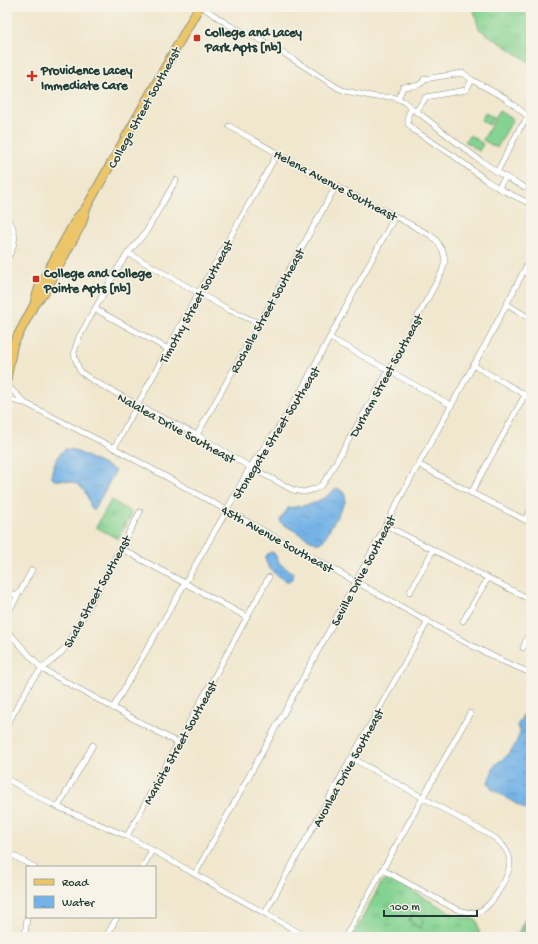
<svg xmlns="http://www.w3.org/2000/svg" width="538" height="944" font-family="'Gochi Hand',sans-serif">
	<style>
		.grass { fill: url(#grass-tufts); stroke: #528863 }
		.forest { fill: url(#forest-crowns); stroke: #467958 }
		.garden { fill: #85d392; stroke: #528863 }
		.water { fill: url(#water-ripples); stroke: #4a788e }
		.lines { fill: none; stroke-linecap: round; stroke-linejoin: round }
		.minor-casing { stroke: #889281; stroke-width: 6 }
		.primary-casing { stroke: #889281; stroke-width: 10 }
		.minor { stroke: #fff; stroke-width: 5 }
		.primary { stroke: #edc569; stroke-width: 8 }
		.poi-dot { fill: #c8321e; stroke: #f7f3e8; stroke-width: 1.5 }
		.labels { text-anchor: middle; stroke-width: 3; stroke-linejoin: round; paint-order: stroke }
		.poi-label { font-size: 13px; font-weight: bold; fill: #1f3d34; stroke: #f7f3e8; text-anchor: start }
		.street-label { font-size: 13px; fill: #1f3d34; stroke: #f7f3e8 }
	</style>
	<defs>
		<pattern id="grass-tufts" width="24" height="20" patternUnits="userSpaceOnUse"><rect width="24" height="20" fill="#85d392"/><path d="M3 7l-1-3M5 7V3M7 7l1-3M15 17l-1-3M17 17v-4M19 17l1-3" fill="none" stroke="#6cac78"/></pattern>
		<pattern id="forest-crowns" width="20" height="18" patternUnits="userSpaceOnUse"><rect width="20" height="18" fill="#6cb57c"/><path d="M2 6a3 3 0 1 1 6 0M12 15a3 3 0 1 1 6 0" fill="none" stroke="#589466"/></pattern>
		<pattern id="water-ripples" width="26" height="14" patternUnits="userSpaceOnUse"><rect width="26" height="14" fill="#74b3e7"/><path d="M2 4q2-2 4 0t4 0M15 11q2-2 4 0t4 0" fill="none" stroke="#5f93bc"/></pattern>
	</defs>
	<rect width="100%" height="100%" fill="#f7f3e8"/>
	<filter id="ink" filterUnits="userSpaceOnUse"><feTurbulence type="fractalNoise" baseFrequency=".025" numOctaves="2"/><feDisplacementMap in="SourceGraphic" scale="8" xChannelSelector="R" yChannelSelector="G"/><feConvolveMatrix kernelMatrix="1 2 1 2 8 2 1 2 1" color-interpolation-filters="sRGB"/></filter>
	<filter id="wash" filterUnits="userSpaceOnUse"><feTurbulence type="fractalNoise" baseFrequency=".012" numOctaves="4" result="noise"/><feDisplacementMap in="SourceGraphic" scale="16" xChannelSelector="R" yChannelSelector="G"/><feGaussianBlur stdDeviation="0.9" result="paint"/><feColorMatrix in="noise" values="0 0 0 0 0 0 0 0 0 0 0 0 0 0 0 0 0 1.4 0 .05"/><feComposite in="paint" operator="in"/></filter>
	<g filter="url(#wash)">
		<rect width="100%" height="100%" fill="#f0e7ce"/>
		<g class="grass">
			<polygon points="473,7 531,7 531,63 479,29"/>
			<polygon points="485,113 493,117 489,125 481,120"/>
			<polygon points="111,500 132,513 118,539 96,527"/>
			<polygon points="391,879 457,916 477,920 480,937 352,937 382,882"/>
		</g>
		<polygon class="forest" points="531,907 531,937 516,937"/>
		<g class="garden">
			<polygon points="499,111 513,119 497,148 483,140"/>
			<polygon points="470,135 483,144 479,151 465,141"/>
			<polygon points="413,913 424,919 420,928 409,921"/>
		</g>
		<g class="water">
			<path d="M65,449L74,450L114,470L115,472L94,510L91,508C85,485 77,480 54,480L52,478C50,470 58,454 65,449Z"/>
			<path d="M337,488C343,491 347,495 345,502L323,541L319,543H316L281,523L280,520L288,508L312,504L326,497Z"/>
			<path d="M270,552L274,553L280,564L293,573C293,577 292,580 289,582C279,578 268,570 265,559L266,556Z"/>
			<polygon points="526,710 531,711 531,813 492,789 488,782 494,767 498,762 505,758 514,747 520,733 517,726"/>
		</g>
	</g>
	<g filter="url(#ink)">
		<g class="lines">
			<g class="minor-casing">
				<g id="minor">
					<polyline points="202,7 229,25 269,44 338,88 345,91 376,97 393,97 403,101 412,108 408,115 408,124 415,131 454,156 487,181 504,191 531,204"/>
					<path d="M398,99L403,87C411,86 422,87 424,79L463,73L472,80L505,98L529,117"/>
					<path d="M412,108C449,135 483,167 524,187"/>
					<polyline points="416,112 426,97 466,90 472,80"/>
					<polyline points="497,172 520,128 529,117 531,118"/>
					<polyline points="176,180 146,232 128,253 118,268 79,337 74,352 75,358 79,369 82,373 92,380 143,408 197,435 250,467 293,490 304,492 315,489 322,485 328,476 385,377 442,272 445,261 443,251 436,240 430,235 389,213 344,191 229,126"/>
					<polyline points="498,188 505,178"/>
					<path d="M7,219C18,230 16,247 7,258"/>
					<polyline points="128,253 229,310 259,323"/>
					<polyline points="507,304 531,319"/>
					<polyline points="95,309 168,349"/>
					<polyline points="330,338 451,405"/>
					<polyline points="473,365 531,398"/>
					<polyline points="8,386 25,403 114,448 465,642 502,661 531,673"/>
					<polyline points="7,399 24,403"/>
					<polyline points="197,435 336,186"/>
					<polyline points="114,448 183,321 277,154"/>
					<polyline points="418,464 462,488 531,523"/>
					<polyline points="471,493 525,395"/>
					<polyline points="525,520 531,509"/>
					<polyline points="385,525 531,600"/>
					<polyline points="120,548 247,617"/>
					<polyline points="7,591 17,596"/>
					<polyline points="410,592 433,550"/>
					<polyline points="7,615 32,570"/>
					<polyline points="463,621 488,578"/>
					<polyline points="7,633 11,635 42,669 178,743"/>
					<polyline points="523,648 531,628"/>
					<polyline points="113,708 223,517 250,467 281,424 303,387 395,216"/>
					<polyline points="7,725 32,680 42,669 61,653 70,641 140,512"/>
					<path d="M352,758L495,838C516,855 512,868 500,889C487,911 477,919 452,907L383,870"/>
					<polyline points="7,779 53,805 127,836 269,577"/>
					<polyline points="58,807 93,745"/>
					<polyline points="127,836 307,937"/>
					<polyline points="7,852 34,867"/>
					<polyline points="143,867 152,850"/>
					<polyline points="195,874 351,591 402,494 490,336 527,265"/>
					<polyline points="265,913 428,621"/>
					<polyline points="25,937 27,917"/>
					<polyline points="106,937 117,917"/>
					<polyline points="345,937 470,713"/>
				</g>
			</g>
			<g class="primary-casing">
				<g id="primary">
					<polyline points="35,301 40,285 77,218 86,208"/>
					<polyline points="7,350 14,343 35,303 45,292 82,223 86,208 199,7"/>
					<polyline points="7,376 13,345"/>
					<polyline points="7,380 7,391"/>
				</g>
			</g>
			<use href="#minor" class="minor"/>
			<use href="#primary" class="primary"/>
		</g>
	</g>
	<g class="poi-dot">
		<rect x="193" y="34" width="8" height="8" rx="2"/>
		<path d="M30 70h4v4h4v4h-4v4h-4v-4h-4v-4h4z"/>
		<rect x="32" y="275" width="8" height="8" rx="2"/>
	</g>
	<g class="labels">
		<g class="poi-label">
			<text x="205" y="36">College and Lacey<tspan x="205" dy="15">Park Apts [nb]</tspan></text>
			<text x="41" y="74">Providence Lacey<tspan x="41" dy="15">Immediate Care</tspan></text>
			<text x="44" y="277">College and College<tspan x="44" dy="15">Pointe Apts [nb]</tspan></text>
		</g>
		<g class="street-label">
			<text transform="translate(143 107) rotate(-61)" y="5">College Street Southeast</text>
			<text transform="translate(336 184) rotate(28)" y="5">Helena Avenue Southeast</text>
			<text transform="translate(195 301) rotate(-61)" y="5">Timothy Street Southeast</text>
			<text transform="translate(266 310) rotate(-61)" y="5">Rochelle Street Southeast</text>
			<text transform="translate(385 375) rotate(-61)" y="5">Durham Street Southeast</text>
			<text transform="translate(177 427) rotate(29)" y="5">Nalalea Drive Southeast</text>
			<text transform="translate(275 432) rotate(-58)" y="5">Stonegate Street Southeast</text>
			<text transform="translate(278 538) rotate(29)" y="5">45th Avenue Southeast</text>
			<text transform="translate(362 570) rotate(-62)" y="5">Seville Drive Southeast</text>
			<text transform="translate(96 591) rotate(-61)" y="5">Shale Street Southeast</text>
			<text transform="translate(179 742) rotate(-61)" y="5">Maricite Street Southeast</text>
			<text transform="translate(347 767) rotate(-61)" y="5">Avonlea Drive Southeast</text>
		</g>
	</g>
	<rect width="538" height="944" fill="none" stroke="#f7f3e8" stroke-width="24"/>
	<rect x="26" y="866" width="130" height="52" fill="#f7f3e8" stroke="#a1aaa0"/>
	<rect x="34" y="879" width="20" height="6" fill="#edc569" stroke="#a1aaa0"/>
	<text x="62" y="886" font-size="12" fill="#1f3d34">Road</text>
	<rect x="34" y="896" width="20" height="12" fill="url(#water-ripples)" stroke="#a1aaa0"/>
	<text x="62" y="906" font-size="12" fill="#1f3d34">Water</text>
	<path d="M384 910v6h93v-6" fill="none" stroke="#1f3d34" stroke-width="2"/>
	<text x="390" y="910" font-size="12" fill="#1f3d34" stroke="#f7f3e8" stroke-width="3" paint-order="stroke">100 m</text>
</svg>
